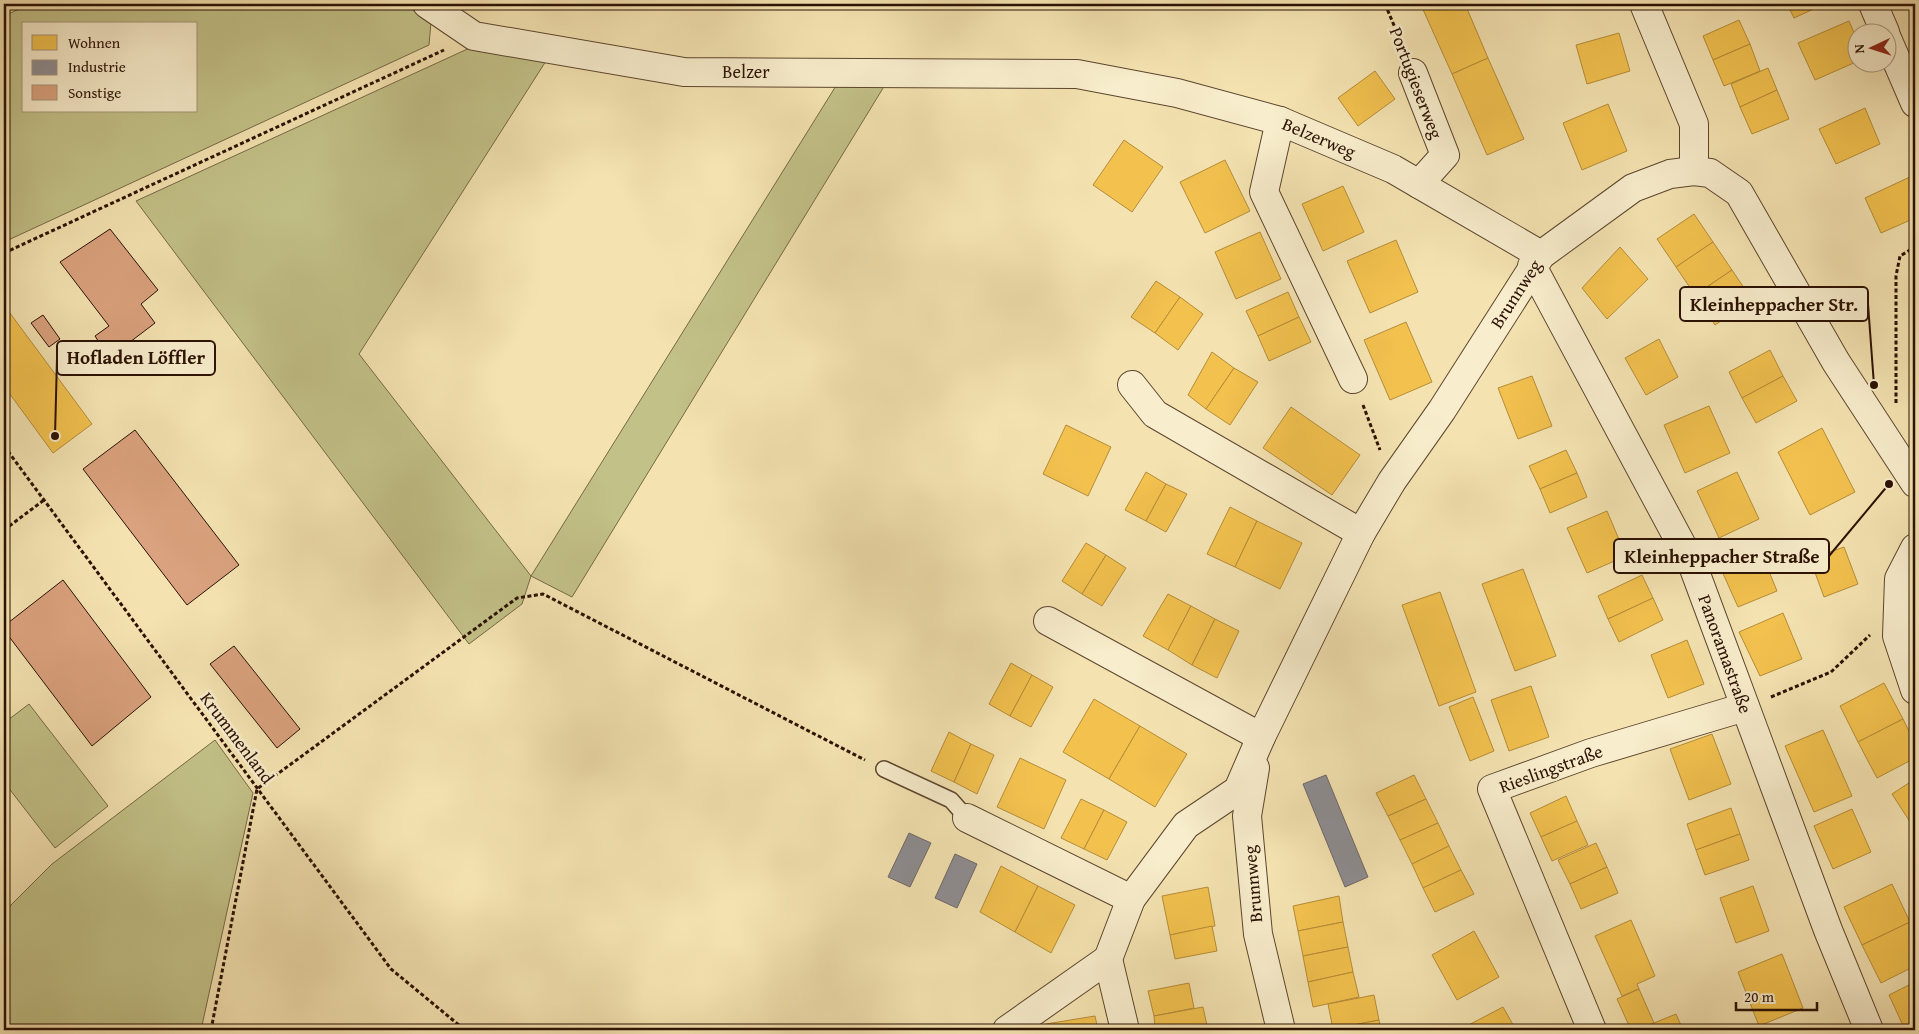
<svg xmlns="http://www.w3.org/2000/svg" width="1919" height="1034" font-family="'Gentium Book Plus',serif">
	<style>
		.green { fill: #c2c187; stroke: #766945; fill-rule: evenodd }
		.homes { fill: #f2c14e; stroke: #b68c38 }
		.industry { fill: #8d8d92; stroke: #706867 }
		.building { fill: #daa27e; stroke: #2b1103 }
		.lines { fill: none; stroke-linecap: round; stroke-linejoin: round }
		.service-casing { stroke: #5d462e; stroke-width: 18 }
		.minor-casing { stroke: #5d462e; stroke-width: 30 }
		.tertiary-casing { stroke: #5d462e; stroke-width: 30 }
		.path { stroke: #2b1103; stroke-width: 3; stroke-dasharray: 4 2.5; stroke-linecap: butt }
		.service { stroke: #f8edcc; stroke-width: 15 }
		.minor { stroke: #f8edcc; stroke-width: 28 }
		.tertiary { stroke: #f8edcc; stroke-width: 28 }
		.labels { text-anchor: middle; stroke-width: 5; stroke-linejoin: round; paint-order: stroke }
		.street-label { font-size: 18px; fill: #2b1103; stroke: #f8edcc }
		.leader { fill: none; stroke: #2b1103; stroke-width: 2 }
		.callout-dot { fill: #2b1103; stroke: #f8edcc; stroke-width: 2 }
		.callout { fill: #f8edcc; stroke: #2b1103; stroke-width: 2 }
		.callout-label { font-size: 19px; text-anchor: middle; font-weight: bold; fill: #2b1103 }
	</style>
	<rect width="100%" height="100%" fill="#f4e3b1"/>
	<filter id="stains"><feTurbulence type="fractalNoise" baseFrequency=".004" numOctaves="4"/><feColorMatrix values="0 0 0 0 .2 0 0 0 0 .09 0 0 0 0 .02 0 0 0 .5 -.17"/></filter>
	<radialGradient id="worn" r=".72"><stop offset=".6" stop-color="#630" stop-opacity="0"/><stop offset="1" stop-color="#630" stop-opacity=".3"/></radialGradient>
	<g class="green">
		<path d="M30,4H405L431,22L429,45L4,242V16ZM24,24H196V111H24Z"/>
		<polygon points="474,46 546,61 359,354 531,576 839,81 888,80 572,597 531,576 522,604 469,644 136,201"/>
		<polygon points="29,704 108,806 55,848 4,782 4,723"/>
		<polygon points="215,740 253,793 201,1030 11,1030 12,1025 4,1023 4,912 52,864"/>
	</g>
	<g class="homes">
		<polygon points="1465,4 1488,58 1452,74 1421,5"/>
		<polygon points="1787,4 1816,4 1818,7 1794,18"/>
		<polygon points="1907,4 1915,4 1915,23"/>
		<polygon points="1739,20 1750,44 1713,60 1703,36"/>
		<polygon points="1849,21 1856,37 1856,62 1815,80 1798,43"/>
		<polygon points="1619,33 1630,71 1587,84 1576,45"/>
		<polygon points="1750,44 1760,71 1724,86 1713,60"/>
		<polygon points="1488,58 1524,139 1487,155 1452,74"/>
		<polygon points="1768,68 1777,90 1740,107 1731,84"/>
		<polygon points="1375,71 1395,99 1358,126 1338,98"/>
		<polygon points="1777,90 1789,119 1752,134 1740,107"/>
		<polygon points="1608,104 1627,151 1582,170 1563,123"/>
		<polygon points="1865,108 1880,144 1836,164 1819,129"/>
		<polygon points="1124,140 1163,167 1132,212 1093,185"/>
		<polygon points="1225,160 1250,211 1205,233 1180,182"/>
		<polygon points="1914,175 1915,218 1881,233 1865,198"/>
		<polygon points="1343,186 1364,232 1323,251 1302,204"/>
		<polygon points="1694,214 1713,242 1676,267 1657,239"/>
		<polygon points="1260,232 1281,279 1236,299 1215,252"/>
		<polygon points="1396,240 1418,292 1370,313 1347,261"/>
		<polygon points="1713,242 1732,270 1695,295 1676,267"/>
		<polygon points="1620,247 1648,279 1607,319 1582,288"/>
		<polygon points="1732,270 1752,300 1715,325 1695,295"/>
		<polygon points="1156,281 1180,297 1155,333 1131,317"/>
		<polygon points="1288,292 1299,317 1258,336 1246,311"/>
		<polygon points="1180,297 1203,314 1178,350 1155,333"/>
		<polygon points="4,305 92,424 53,453 4,386"/>
		<polygon points="1299,317 1311,342 1269,361 1258,336"/>
		<polygon points="1406,322 1432,382 1390,400 1364,340"/>
		<polygon points="1659,339 1678,377 1646,395 1625,358"/>
		<polygon points="1770,350 1783,376 1742,398 1729,372"/>
		<polygon points="1212,352 1234,368 1206,409 1188,395"/>
		<polygon points="1234,368 1258,382 1230,425 1206,409"/>
		<polygon points="1532,376 1552,426 1518,439 1498,388"/>
		<polygon points="1783,376 1797,401 1756,423 1742,398"/>
		<polygon points="1709,406 1730,453 1685,473 1664,425"/>
		<polygon points="1291,407 1360,455 1332,495 1263,448"/>
		<polygon points="1066,425 1111,447 1088,496 1043,474"/>
		<polygon points="1822,428 1855,492 1810,515 1778,452"/>
		<polygon points="1566,450 1577,473 1540,489 1529,466"/>
		<polygon points="1146,472 1166,484 1146,521 1125,510"/>
		<polygon points="1737,472 1759,519 1719,538 1697,491"/>
		<polygon points="1577,473 1587,497 1550,513 1540,489"/>
		<polygon points="1166,484 1187,494 1166,532 1146,521"/>
		<polygon points="1230,507 1257,521 1235,567 1207,554"/>
		<polygon points="1607,511 1626,556 1587,573 1567,528"/>
		<polygon points="1257,521 1302,543 1280,589 1235,567"/>
		<polygon points="1086,543 1106,555 1082,594 1062,581"/>
		<polygon points="1844,547 1858,584 1824,597 1810,559"/>
		<polygon points="1761,552 1777,591 1738,607 1721,569"/>
		<polygon points="1106,555 1126,568 1102,606 1082,594"/>
		<polygon points="1523,569 1556,656 1515,671 1482,584"/>
		<polygon points="1642,575 1653,598 1608,619 1598,596"/>
		<polygon points="1440,592 1476,692 1439,706 1402,605"/>
		<polygon points="1168,594 1191,606 1168,650 1143,636"/>
		<polygon points="1653,598 1663,620 1619,642 1608,619"/>
		<polygon points="1191,606 1215,619 1192,665 1168,650"/>
		<polygon points="1783,613 1802,659 1760,676 1739,632"/>
		<polygon points="1215,619 1239,631 1217,678 1192,665"/>
		<polygon points="1687,640 1704,684 1668,698 1651,655"/>
		<polygon points="1011,663 1032,675 1010,716 989,704"/>
		<polygon points="1032,675 1053,687 1031,727 1010,716"/>
		<polygon points="1884,683 1903,719 1858,742 1840,706"/>
		<polygon points="1531,686 1549,737 1509,751 1491,700"/>
		<polygon points="1473,697 1494,751 1470,761 1449,707"/>
		<polygon points="1094,699 1140,726 1109,779 1063,752"/>
		<polygon points="1903,719 1915,743 1915,758 1877,778 1858,742"/>
		<polygon points="1140,726 1187,754 1155,807 1109,779"/>
		<polygon points="1823,730 1852,796 1814,812 1785,746"/>
		<polygon points="949,732 971,744 954,782 931,771"/>
		<polygon points="1712,734 1731,784 1689,800 1670,749"/>
		<polygon points="971,744 994,755 977,794 954,782"/>
		<polygon points="1020,758 1066,780 1044,829 997,807"/>
		<polygon points="1414,775 1426,799 1388,816 1376,793"/>
		<polygon points="1915,779 1915,823 1912,825 1892,794"/>
		<polygon points="1566,796 1577,821 1541,837 1530,813"/>
		<polygon points="1081,799 1104,810 1084,849 1061,838"/>
		<polygon points="1426,799 1438,823 1400,840 1388,816"/>
		<polygon points="1731,808 1740,834 1696,850 1687,824"/>
		<polygon points="1852,809 1871,852 1833,869 1814,826"/>
		<polygon points="1104,810 1127,822 1107,860 1084,849"/>
		<polygon points="1577,821 1588,845 1552,861 1541,837"/>
		<polygon points="1438,823 1449,846 1412,864 1400,840"/>
		<polygon points="1740,834 1749,860 1705,875 1696,850"/>
		<polygon points="1596,843 1607,867 1570,884 1558,860"/>
		<polygon points="1449,846 1461,870 1423,888 1412,864"/>
		<polygon points="1001,866 1038,886 1015,932 980,912"/>
		<polygon points="1607,867 1618,893 1581,909 1570,884"/>
		<polygon points="1461,870 1474,894 1435,912 1423,888"/>
		<polygon points="1892,884 1910,922 1862,945 1844,907"/>
		<polygon points="1038,886 1075,905 1051,953 1015,932"/>
		<polygon points="1753,886 1769,931 1736,943 1720,898"/>
		<polygon points="1208,887 1215,926 1170,935 1162,896"/>
		<polygon points="1339,896 1343,922 1298,931 1293,906"/>
		<polygon points="1631,920 1655,976 1637,984 1639,989 1622,996 1595,936"/>
		<polygon points="1343,922 1348,947 1303,956 1298,931"/>
		<polygon points="1910,922 1915,932 1915,966 1881,983 1862,945"/>
		<polygon points="1212,926 1217,951 1175,959 1170,935"/>
		<polygon points="1474,931 1499,977 1457,1000 1432,955"/>
		<polygon points="1348,947 1353,972 1308,982 1303,956"/>
		<polygon points="1782,954 1803,1008 1759,1026 1738,972"/>
		<polygon points="1353,972 1359,997 1313,1007 1308,982"/>
		<polygon points="1915,982 1915,1030 1905,1030 1889,995"/>
		<polygon points="1189,983 1194,1008 1154,1016 1148,991"/>
		<polygon points="1639,989 1654,1023 1638,1030 1631,1030 1617,999"/>
		<polygon points="1374,995 1379,1020 1333,1029 1328,1004"/>
		<polygon points="1203,1007 1208,1030 1166,1030 1165,1026 1155,1028 1154,1016"/>
		<polygon points="1503,1007 1516,1030 1462,1030 1461,1029"/>
		<polygon points="1676,1014 1683,1030 1638,1030 1654,1023"/>
		<polygon points="1095,1016 1098,1030 1047,1030 1046,1024"/>
		<polygon points="1379,1020 1381,1030 1333,1030 1333,1029"/>
	</g>
	<g class="industry">
		<polygon points="1326,775 1368,877 1345,887 1303,784"/>
		<polygon points="909,833 931,843 910,887 888,877"/>
		<polygon points="955,854 977,864 957,908 935,898"/>
	</g>
	<g class="building">
		<polygon points="110,229 158,290 141,304 155,323 109,358 95,336 109,326 60,262"/>
		<polygon points="43,315 60,339 49,347 31,323"/>
		<polygon points="135,430 239,565 187,605 83,469"/>
		<polygon points="63,580 151,697 92,746 4,630 4,626"/>
		<polygon points="234,646 300,729 277,748 210,664"/>
	</g>
	<g class="lines">
		<g class="service-casing">
			<polyline id="service" points="884,769 951,800 967,818"/>
		</g>
		<g class="minor-casing">
			<g id="minor">
				<polyline points="427,4 474,36 684,72 1077,74 1177,93 1280,121 1393,169 1541,255"/>
				<polyline points="1873,4 1885,32"/>
				<polyline points="1886,36 1915,103"/>
				<polyline points="1413,73 1445,155 1419,184"/>
				<polyline points="1280,121 1264,192 1353,379"/>
				<polyline points="1532,266 1693,566 1828,930 1869,1030"/>
				<polyline points="1132,385 1155,414 1361,533"/>
				<polyline points="1915,548 1899,579 1897,636 1915,690"/>
				<polyline points="1048,621 1261,737"/>
				<polyline points="1255,768 1247,816 1258,934 1281,1030"/>
				<polyline points="967,818 1131,899"/>
				<polyline points="1108,959 1131,899 1186,825 1238,790 1261,737 1361,533 1392,481 1442,410 1541,255 1633,188 1670,174 1694,171"/>
				<polyline points="1108,959 1125,1030"/>
				<polyline points="1007,1030 1108,959"/>
				<polyline points="1592,1030 1492,789 1591,753 1745,707"/>
			</g>
		</g>
		<g class="tertiary-casing">
			<polyline id="tertiary" points="1644,4 1694,124 1694,171 1710,173 1739,193 1836,362 1915,483"/>
		</g>
		<g class="path">
			<polyline points="1385,4 1404,49"/>
			<polyline points="4,253 444,50"/>
			<polyline points="1896,403 1896,276 1900,256 1915,247"/>
			<polyline points="1363,405 1380,450"/>
			<polyline points="4,446 391,969 465,1030"/>
			<polyline points="4,530 44,500"/>
			<polyline points="1771,697 1831,672 1870,635"/>
			<polyline points="211,1030 257,789 517,598 543,594 865,760"/>
		</g>
		<use href="#service" class="service"/>
		<use href="#minor" class="minor"/>
		<use href="#tertiary" class="tertiary"/>
	</g>
	<g class="labels">
		<g class="street-label">
			<text x="746" y="78">Belzer</text>
			<text transform="translate(1416 83) rotate(69)" y="6">Portugieserweg</text>
			<text transform="translate(1319 138) rotate(23)" y="6">Belzerweg</text>
			<text transform="translate(1516 294) rotate(-57)" y="6">Brunnweg</text>
			<text transform="translate(1725 654) rotate(70)" y="6">Panoramastraße</text>
			<text transform="translate(237 738) rotate(53)" y="6">Krummenland</text>
			<text transform="translate(1551 769) rotate(-20)" y="6">Rieslingstraße</text>
			<text transform="translate(1253 884) rotate(-95)" y="6">Brunnweg</text>
		</g>
	</g>
	<path class="leader" d="M1874 385L1868 304M55 436L57 358M1889 484L1829 556"/>
	<g class="callout-dot">
		<circle cx="1874" cy="385" r="5"/>
		<circle cx="55" cy="436" r="5"/>
		<circle cx="1889" cy="484" r="5"/>
	</g>
	<g class="callout">
		<rect x="1680" y="287" width="188" height="34" rx="5"/>
		<rect x="57" y="341" width="158" height="34" rx="5"/>
		<rect x="1614" y="539" width="215" height="34" rx="5"/>
	</g>
	<g class="callout-label">
		<text x="1774" y="311">Kleinheppacher Str.</text>
		<text x="136" y="364">Hofladen Löffler</text>
		<text x="1722" y="563">Kleinheppacher Straße</text>
	</g>
	<rect width="1919" height="1034" fill="none" stroke="#f4e3b1" stroke-width="20"/>
	<rect x="5" y="5" width="1909" height="1024" fill="none" stroke="#2b1103" stroke-width="2.5"/>
	<rect x="10" y="10" width="1899" height="1014" fill="none" stroke="#2b1103"/>
	<rect x="22" y="22" width="175" height="90" fill="#f8edcc" stroke="#a6957c"/>
	<rect x="32" y="35" width="25" height="15" fill="#f2c14e" stroke="#a6957c"/>
	<text x="68" y="48" font-size="15" fill="#2b1103">Wohnen</text>
	<rect x="32" y="60" width="25" height="15" fill="#8d8d92" stroke="#a6957c"/>
	<text x="68" y="72" font-size="15" fill="#2b1103">Industrie</text>
	<rect x="32" y="85" width="25" height="15" fill="#daa27e" stroke="#a6957c"/>
	<text x="68" y="98" font-size="15" fill="#2b1103">Sonstige</text>
	<g transform="translate(1872 48) rotate(266)"><circle r="24" fill="#f8edcc" stroke="#a6957c"/>
	<path d="M0-4L9 19L0 12L-9 19Z" fill="#8f2418"/>
	<text y="-8" font-size="14" font-weight="bold" text-anchor="middle" fill="#2b1103">N</text>
	</g>
	<path d="M1736 1002v8h81v-8" fill="none" stroke="#2b1103" stroke-width="2.5"/>
	<text x="1744" y="1002" font-size="15" fill="#2b1103" stroke="#f8edcc" stroke-width="4" paint-order="stroke">20 m</text>
	<rect width="100%" height="100%" filter="url(#stains)"/>
	<rect width="100%" height="100%" fill="url(#worn)"/>
</svg>
